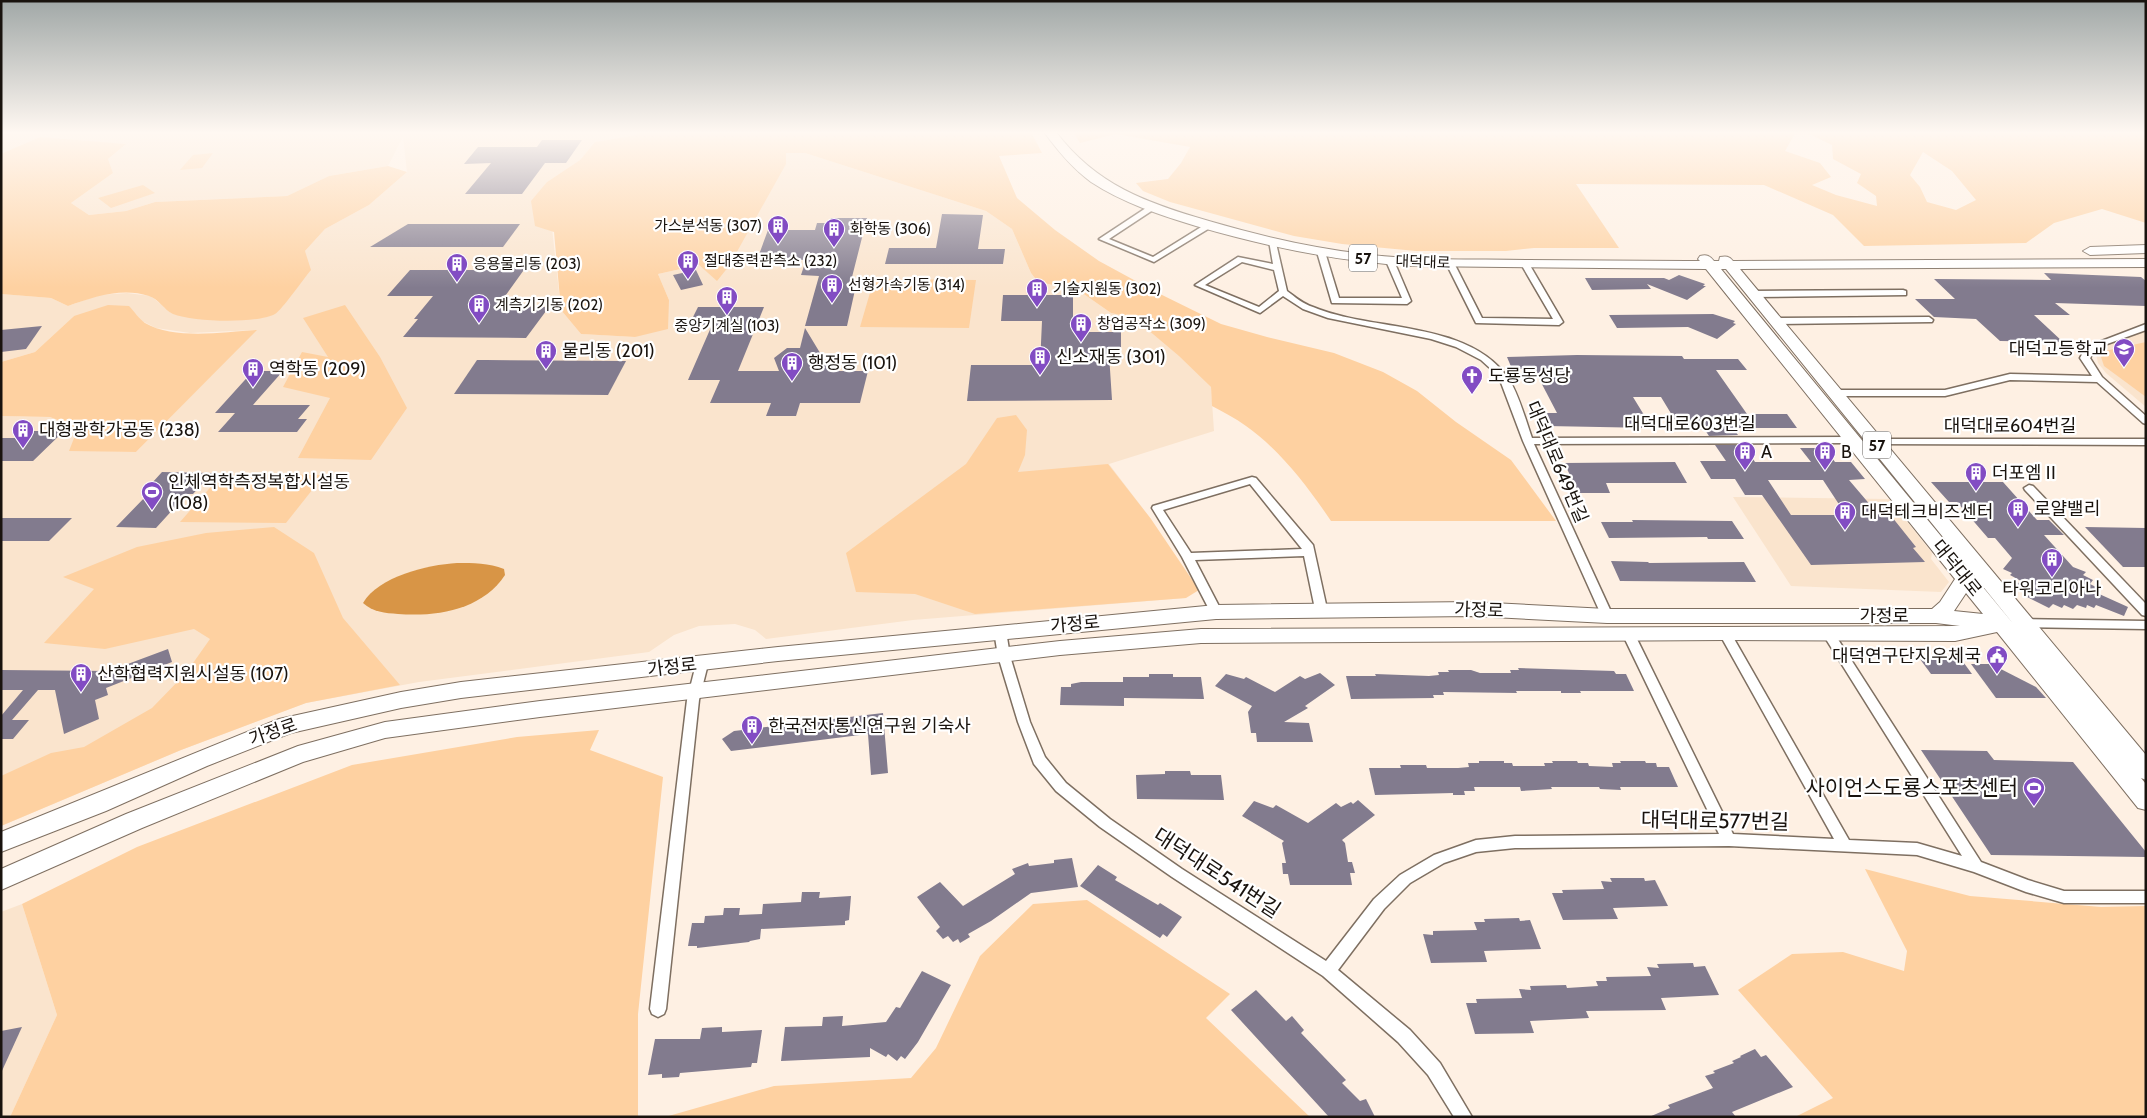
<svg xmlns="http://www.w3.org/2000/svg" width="2147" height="1118" font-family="Cabin,'Noto Sans KR',sans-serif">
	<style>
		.built { fill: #fae4cd }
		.green { fill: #fed1a1; fill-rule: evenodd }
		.water { fill: #d89546 }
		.building { fill: #827b8e; fill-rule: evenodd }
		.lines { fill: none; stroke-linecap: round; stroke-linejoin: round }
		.minor-casing { stroke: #7e6f61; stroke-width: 3 }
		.primary-casing { stroke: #7e6f61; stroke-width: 2 }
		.minor { fill: #fff; fill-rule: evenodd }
		.primary { fill: #fff; fill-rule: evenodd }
		.labels { text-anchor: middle; stroke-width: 4.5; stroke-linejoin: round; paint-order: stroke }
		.far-poi-label { font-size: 15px; fill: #19130e; stroke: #fff; text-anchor: start }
		.far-street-label { font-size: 15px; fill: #19130e; stroke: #fff }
		.shield { fill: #fff; stroke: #5e5a56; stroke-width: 1 }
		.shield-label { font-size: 16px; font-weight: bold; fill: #19130e }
		.poi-label { font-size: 18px; fill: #19130e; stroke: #fff; text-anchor: start }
		.street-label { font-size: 18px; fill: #19130e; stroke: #fff }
		.near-poi-label { font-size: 21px; fill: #19130e; stroke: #fff; text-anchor: end }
		.near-street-label { font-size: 21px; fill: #19130e; stroke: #fff }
	</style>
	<rect width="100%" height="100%" fill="#fef0e3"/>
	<g class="built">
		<polygon points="1,132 639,132 636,135 595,142 580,160 547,182 561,310 581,334 635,337 669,300 658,274 699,265 717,280 786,153 805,153 986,211 1012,229 1031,273 1038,282 1078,290 1111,313 1134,318 1173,347 1211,387 1214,431 1109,464 1151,519 1186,598 913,620 766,639 755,630 735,624 699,626 674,635 649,652 419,682 306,703 181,750 1,826 1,416 50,417 79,428 70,450 136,452 256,330 190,333 156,328 144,322 74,316 35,352 1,362 1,294 51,298 68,306 99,295 127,293 151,296 171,313 305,251 325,229 369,205 407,172 403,137 388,166 329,176 287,196 155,202 126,211 89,215 71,203 113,173 108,159 125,145 1,154"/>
		<polygon points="2146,331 2146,407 2106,373 2098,363 2096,354 2101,347"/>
		<polygon points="1733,497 1889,499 1932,553 1931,559 1949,582 1941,592 1791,586"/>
		<polygon points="22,904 57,1015 10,1117 1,1117 1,912"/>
	</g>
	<g class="green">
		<path d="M639,132H1031L1042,153L999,156L1017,198L1055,230L1099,261L1156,292L1221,324L1267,337L1334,353L1383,372L1417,391L1456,422L1511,460L1556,521H1331C1308,487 1280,450 1246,426C1235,418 1223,412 1212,406L1211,387L1179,356L1134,318L1111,313L1078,290L1038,282L1031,273L1012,229L986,211L805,153H786V164L729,266L717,281L699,265L658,274L669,300L668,329L635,337L581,334L561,310L554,232L535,226L531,201L547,182L580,160L595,142L636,135Z"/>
		<path d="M1073,132H1796L1785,151L1820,163L1831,177L1812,185L1836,195L1877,206L1876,196L1857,183L1861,174L1833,159L1832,145L1805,132H2146V223L2102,209L2054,223L2026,243L1864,246L1833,215L1764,185L1576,184L1619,248H1534L1506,251H1416L1342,244L1294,236L1170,202L1143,191L1136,183L1168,179L1181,163L1190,147L1116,134L1080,143ZM1923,152L1952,171L1976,200L1956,210L1927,202L1920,187L1910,175Z"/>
		<path d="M40,137L126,144L108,159L113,173L71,203L89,215L126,211L155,202L287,196L329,176L388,166L407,172L369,205L325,229L305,251L311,270C304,278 282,310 275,314C256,324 193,322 173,314C164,310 159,299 149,296C122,287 93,297 68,306L51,298L1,294V154Z"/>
		<polygon points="213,153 202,168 180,170 193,155"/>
		<polygon points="143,185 155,193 111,208 98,198"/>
		<polygon points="874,279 976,280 969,328 860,327"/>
		<path d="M108,305L129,306C134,311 139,319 145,323C174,340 224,332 257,330L136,452L69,451L78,428L50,417L1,416V362L35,352L74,316Z"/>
		<polygon points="345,305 380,357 407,408 371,460 298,458 330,398 283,387 302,352 328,357 303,318"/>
		<polygon points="2146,342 2146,397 2104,366 2101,357 2105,351"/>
		<polygon points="1016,415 1027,430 1025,455 1018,472 1108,464 1151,519 1199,590 1186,598 975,614 915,594 856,592 846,553 966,464 997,418"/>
		<polygon points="222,474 324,475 286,523 180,522"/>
		<polygon points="274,527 314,553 343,618 400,685 306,703 181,750 1,826 1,776 51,753 84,747 152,708 186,673 210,639 194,629 105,649 44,643 94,589 63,577 137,547 206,533"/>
		<polygon points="599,730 590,750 663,777 638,1014 638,1117 10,1117 57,1015 22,904 137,847 352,765 517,737"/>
		<polygon points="1865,869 1970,896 2101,907 2146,906 2146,1117 1795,1117 1833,1098 1738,990 1792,954 1843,952 1904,971 1907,951"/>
		<polygon points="1087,900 1230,994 1206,1018 1310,1117 665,1117 774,1086 911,1078 936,1048 980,956 1033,904"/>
	</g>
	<path class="water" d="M457,563C473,563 489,563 504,569L505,575C482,610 437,617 398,614C385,613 373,612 363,603C379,576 427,565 457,563Z"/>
	<g class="building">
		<polygon points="542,140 582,140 566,163 545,163 522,194 465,194 491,163 464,164 478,147 537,147"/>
		<polygon points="942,214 983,215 978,249 1005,249 1003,264 885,264 889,248 936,248"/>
		<polygon points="831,218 867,218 851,281 857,281 847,326 805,326 819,276 801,275 806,260 757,260 768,230 815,230 817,223 829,223"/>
		<polygon points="408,224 520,224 503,247 370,247"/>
		<polygon points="501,267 526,267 498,306 549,307 526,338 403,337 418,319 414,319 433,296 387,296 410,270 499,270"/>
		<polygon points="696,270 703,285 681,290 673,275"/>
		<polygon points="2044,273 2141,277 2146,281 2146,306 2055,303 2070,315 2034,315 2063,342 2000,341 1976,319 1934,317 1915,299 1955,299 1934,279 2051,280"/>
		<polygon points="1679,275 1705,284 1703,286 1706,286 1687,300 1647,284 1651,289 1592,290 1585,278 1664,278 1669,280"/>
		<polygon points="1003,295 1073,295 1073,332 1121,332 1121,354 1109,354 1112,400 967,401 971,365 1040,365 1042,321 1001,321"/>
		<polygon points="698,307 764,307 738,371 779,371 774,358 787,348 800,348 805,328 831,371 868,371 860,403 800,403 796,416 766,416 771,403 710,403 720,380 688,380 712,325 689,325"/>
		<polygon points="1713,314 1735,321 1733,323 1736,324 1717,339 1688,327 1617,328 1609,315"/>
		<polygon points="42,326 26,349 1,352 1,330"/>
		<polygon points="1577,355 1682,356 1684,359 1738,359 1747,370 1716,370 1747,414 1787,414 1797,428 1733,428 1738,435 1709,436 1705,430 1681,430 1661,397 1633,397 1652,428 1547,426 1540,413 1557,413 1534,369 1512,369 1507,357"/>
		<polygon points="477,360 486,360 626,361 608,395 454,394"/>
		<polygon points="253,371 283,371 253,405 310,405 298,419 307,419 297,432 218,432 235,413 215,413"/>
		<polygon points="33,431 64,431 33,461 1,461 1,438 25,438"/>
		<path d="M1715,445H1744L1755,462H1811L1800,448H1825L1835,462H1851L1865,479L1849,480L1872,507H1884L1916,547L1913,548L1925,562L1811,565L1762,495H1745L1735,479H1711L1700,461H1726ZM1768,480H1823L1846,515H1791Z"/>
		<polygon points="1675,462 1687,483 1606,483 1610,493 1579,493 1564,463"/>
		<polygon points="162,472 212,473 193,494 187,494 156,528 116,527 148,494 142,494"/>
		<polygon points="1931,482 2003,482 2037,520 2049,520 2064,535 2044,535 2073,567 2086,572 2083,575 2093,580 2090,584 2100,589 2097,593 2128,607 2124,616 2096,605 2094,608 2087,605 2086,608 2077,605 2073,609 2064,605 2062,608 2053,604 2049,608 2027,597 2030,594 2017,584 2021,581 2010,575 2012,573 2003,569 2012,558 1995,538 1988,538 1957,502 1949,502"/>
		<polygon points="1,518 72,518 49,541 1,541"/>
		<polygon points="1632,520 1732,521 1744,539 1708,539 1707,537 1609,538 1601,522 1633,522"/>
		<polygon points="2085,527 2146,528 2146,567 2123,567"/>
		<polygon points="1611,561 1648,562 1649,563 1744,562 1756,582 1620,581"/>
		<polygon points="168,649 172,662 106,688 108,695 95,700 99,719 64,734 55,690 38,690 12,720 29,720 13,739 1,739 1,716 23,690 1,690 1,670 109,671"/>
		<polygon points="1917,655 1958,655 1972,674 1931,674"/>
		<polygon points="1971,664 1991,664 2036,687 2046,698 1996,698"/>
		<polygon points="1518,668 1614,671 1616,674 1626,674 1634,691 1580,691 1581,693 1561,693 1561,691 1516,691 1517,693 1443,692 1444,695 1433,695 1434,698 1351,699 1346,676 1376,676 1375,674 1429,676 1439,675 1438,672 1449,672 1448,670 1471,670 1480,673 1511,673 1510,670 1519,670"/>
		<polygon points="1320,673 1335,685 1305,706 1308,708 1284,722 1309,723 1313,742 1257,742 1256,733 1251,733 1248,712 1252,706 1215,686 1226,674 1244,679 1246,677 1275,692 1300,676 1305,679"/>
		<polygon points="1149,674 1173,674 1173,677 1201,677 1204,699 1124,698 1124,706 1060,705 1061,687 1071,687 1071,684 1081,682 1123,682 1123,677 1149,677"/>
		<polygon points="883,713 888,773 871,775 868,734 731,751 722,739 734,731"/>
		<polygon points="1921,750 1987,751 1994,760 2073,762 2146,852 2146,857 1991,855"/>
		<polygon points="1479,761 1504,761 1504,763 1512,763 1513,766 1545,766 1544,763 1553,763 1552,761 1577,761 1578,763 1588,763 1589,766 1613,767 1612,763 1621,763 1620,761 1645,761 1646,763 1656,763 1657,767 1669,767 1678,787 1620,787 1621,790 1600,789 1599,787 1551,787 1552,789 1521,791 1520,787 1474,787 1475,791 1464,791 1465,795 1453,795 1453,793 1375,795 1369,768 1401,768 1400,765 1426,765 1427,768 1458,768 1469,767 1468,763 1479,763"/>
		<polygon points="1165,771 1190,771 1191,775 1221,775 1224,800 1137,799 1136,775 1165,774"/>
		<polygon points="1358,800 1375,815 1342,840 1345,843 1348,862 1352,862 1355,873 1350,873 1352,885 1290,885 1288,874 1283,874 1282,863 1286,863 1282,843 1284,841 1242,816 1254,801 1273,808 1276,805 1308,823 1336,803 1341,807 1351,802 1353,804"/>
		<polygon points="1072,858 1078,887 1031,893 991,921 968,934 970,937 960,943 958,939 953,942 948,936 943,939 936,931 940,927 917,897 940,882 963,906 1015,874 1012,869 1028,863 1029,866 1054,863 1054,860"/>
		<polygon points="1098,865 1117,877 1115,880 1158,905 1160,903 1182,917 1167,937 1163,934 1160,938 1080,886"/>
		<polygon points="1610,878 1644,878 1645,881 1655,880 1668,906 1613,908 1618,919 1563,920 1552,893 1563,893 1562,890 1604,889 1601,881 1612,882"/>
		<polygon points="802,892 820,892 819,898 851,896 849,920 845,921 845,925 761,929 760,939 750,941 749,942 697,948 697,946 688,946 692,923 704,923 705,916 723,915 724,908 740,908 739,915 762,914 763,904 801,902"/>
		<polygon points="1519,918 1520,921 1530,920 1541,949 1484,951 1487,962 1431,963 1423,934 1433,935 1433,931 1477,930 1474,922 1485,922 1484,919"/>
		<polygon points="1693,963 1694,967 1705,966 1719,995 1661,998 1666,1010 1586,1011 1589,1018 1530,1021 1534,1033 1475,1034 1466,1003 1477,1003 1476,999 1522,998 1519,989 1531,990 1530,986 1566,985 1567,988 1598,986 1596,981 1607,981 1606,977 1651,976 1647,967 1659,968 1657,964"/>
		<polygon points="922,971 951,985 918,1042 905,1059 901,1056 897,1061 888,1054 886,1057 870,1048 870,1057 781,1061 785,1027 822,1026 823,1017 843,1016 842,1026 886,1022 896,1007 900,1008"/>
		<polygon points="1256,990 1286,1021 1292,1016 1304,1030 1301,1033 1346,1080 1342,1083 1360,1101 1366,1099 1375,1117 1329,1117 1231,1010"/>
		<polygon points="22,1027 1,1073 1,1031"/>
		<polygon points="722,1027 722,1032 762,1030 757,1063 752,1063 751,1067 680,1073 679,1077 662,1078 662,1074 648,1075 655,1039 700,1039 702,1028"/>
		<polygon points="1755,1049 1761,1057 1766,1055 1793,1087 1732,1112 1736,1117 1649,1117 1670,1108 1668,1105 1713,1088 1705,1076 1715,1073 1713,1071 1734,1063 1732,1061 1741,1057 1740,1056"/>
	</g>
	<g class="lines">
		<g class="minor-casing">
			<g id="minor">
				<polygon points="1149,206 1156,208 1109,239 1153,257 1206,224 1213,226 1154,262 1099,239"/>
				<path d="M1269,241L1276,243L1287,291C1295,297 1303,304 1313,307C1372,332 1468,320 1508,378C1518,392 1526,421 1532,438L1852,437L1857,440L1852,443L1534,444L1613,616L1611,619H1603L1523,441L1500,380L1492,370L1481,360L1456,347L1431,339L1328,318L1303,309L1283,296L1260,313L1195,285L1238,257L1273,264ZM1242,262L1274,270L1279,291L1259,307L1205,285Z"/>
				<polygon points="1318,250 1325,252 1339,298 1402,298 1386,261 1390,259 1394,261 1411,301 1407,304 1332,303 1317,252"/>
				<polygon points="1447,261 1454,263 1482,318 1553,319 1521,264 1528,262 1563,322 1559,325 1476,323 1446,263"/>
				<polygon points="1903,290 1906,291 1906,295 1753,297 1749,294 1753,291"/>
				<polygon points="1929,317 1933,320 1932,322 1775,324 1771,321 1775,318"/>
				<polygon points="2146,324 2146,330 2096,348 2090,358 2102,377 2146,416 2146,424 2143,423 2097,382 2010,380 1945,396 1835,396 1830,393 1835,390 1945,390 2010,374 2092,376 2080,358 2086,347"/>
				<polygon points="1874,439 2146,439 2146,445 1870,444 1869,442"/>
				<path d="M1252,477L1256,478L1313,545L1327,609L1325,612H1317L1315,609L1304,556L1195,560L1222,612L1220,615H1212L1182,557L1152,508L1153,506ZM1250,484L1302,549L1191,553L1163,510Z"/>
				<polygon points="2029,485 2033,486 2146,604 2146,616 2142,615 2025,490 2024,488"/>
				<polygon points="2023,619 2146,621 2146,629 2023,627 2019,626 2017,623 2019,620"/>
				<polygon points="1000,627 1004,628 1006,631 1010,656 1030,722 1045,757 1066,783 1110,819 1182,869 1326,961 1374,899 1400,875 1434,855 1476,840 1515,836 1719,834 1622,633 1624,630 1632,630 1634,633 1733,834 1834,839 1719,633 1721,630 1729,630 1849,840 1917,843 1962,856 1824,636 1822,633 1824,630 1832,630 1981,862 2028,880 2064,891 2146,891 2146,903 2064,903 2026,892 1974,872 1917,855 1729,846 1515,848 1476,852 1444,863 1410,883 1384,909 1338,970 1410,1030 1440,1063 1472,1117 1454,1117 1428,1075 1398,1042 1323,976 1172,877 1100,827 1056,791 1034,764 1018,722 998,656 994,631 996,628"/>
				<polygon points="702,659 706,661 708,664 699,700 666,1009 664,1014 658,1017 652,1014 650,1009 687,700 696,664 698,661"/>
			</g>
		</g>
		<g class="primary-casing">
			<g id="primary">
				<path d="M1044,132H1056C1096,185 1147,203 1209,221C1260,236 1312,248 1364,254C1418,261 1473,259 1527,260C1580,260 1633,261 1686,261H1700L1698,259L1700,256C1707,254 1710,256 1714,261H1719L1720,257C1726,256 1729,256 1733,261L2146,259V267L1740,269L2146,755V780L2141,778L2146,784V810L2138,808L1997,632L1955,641L1725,640L1201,643L1060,655L540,717L385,738L303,762L142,828L1,890V869L126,814L298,746L385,722L540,701L1060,641L1201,629L1960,626L1936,623H1607L1473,616L1216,619L778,661L461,698L401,708L291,733L207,766L106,811L1,852V832L279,719L401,692L461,682L778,647L1216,605L1473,602L1607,609H1932L1940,602L1955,579L1706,269L1414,266C1339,262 1268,247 1196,226C1160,215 1123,203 1091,182C1072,168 1058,151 1044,132ZM1721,269H1726L2015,626ZM1966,593L1983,614L1954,611Z"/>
				<polygon points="2146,245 2146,253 2090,255 2083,251 2090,247"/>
			</g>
		</g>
		<use href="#minor" class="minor"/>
		<use href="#primary" class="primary"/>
	</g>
	<linearGradient id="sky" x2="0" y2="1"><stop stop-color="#a1a8a7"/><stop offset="0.46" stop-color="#fff8f2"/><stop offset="1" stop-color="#fff8f2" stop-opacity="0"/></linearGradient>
	<rect width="2147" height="288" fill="url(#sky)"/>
	<defs>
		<g id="building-pin" transform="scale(1.125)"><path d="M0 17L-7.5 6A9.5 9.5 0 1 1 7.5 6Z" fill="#824cc3" stroke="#fff"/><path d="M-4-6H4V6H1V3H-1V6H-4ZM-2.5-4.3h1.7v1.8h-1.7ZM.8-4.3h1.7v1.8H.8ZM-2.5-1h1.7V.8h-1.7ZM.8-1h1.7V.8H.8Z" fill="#fff"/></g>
		<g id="school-pin" transform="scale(1.125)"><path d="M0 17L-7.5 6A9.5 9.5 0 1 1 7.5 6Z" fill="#824cc3" stroke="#fff"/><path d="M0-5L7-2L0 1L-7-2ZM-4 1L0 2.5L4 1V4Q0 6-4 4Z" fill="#fff"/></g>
		<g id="church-pin" transform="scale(1.125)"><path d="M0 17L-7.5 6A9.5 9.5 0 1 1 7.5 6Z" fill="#824cc3" stroke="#fff"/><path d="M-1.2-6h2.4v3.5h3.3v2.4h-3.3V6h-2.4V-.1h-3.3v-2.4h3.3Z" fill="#fff"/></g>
		<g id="stadium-pin" transform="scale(1.125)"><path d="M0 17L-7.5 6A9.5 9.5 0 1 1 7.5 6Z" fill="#824cc3" stroke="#fff"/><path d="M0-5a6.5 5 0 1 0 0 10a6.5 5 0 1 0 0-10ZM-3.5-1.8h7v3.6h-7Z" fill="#fff"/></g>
		<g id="civic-pin" transform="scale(1.125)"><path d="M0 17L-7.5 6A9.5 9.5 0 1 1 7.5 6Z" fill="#824cc3" stroke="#fff"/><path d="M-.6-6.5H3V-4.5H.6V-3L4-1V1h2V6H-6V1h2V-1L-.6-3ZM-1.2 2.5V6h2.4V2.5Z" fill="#fff"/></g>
	</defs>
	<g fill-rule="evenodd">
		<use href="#building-pin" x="778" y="226"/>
		<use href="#building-pin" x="834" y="229"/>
		<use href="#building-pin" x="688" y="261"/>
		<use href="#building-pin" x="457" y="264"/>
		<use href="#building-pin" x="832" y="285"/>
		<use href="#building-pin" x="1037" y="289"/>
		<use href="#building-pin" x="727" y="297"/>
		<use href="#building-pin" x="479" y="305"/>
		<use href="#building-pin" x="1081" y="324"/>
		<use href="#school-pin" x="2124" y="349"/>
		<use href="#building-pin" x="546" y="351"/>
		<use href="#building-pin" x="1040" y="357"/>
		<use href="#building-pin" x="792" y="363"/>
		<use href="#building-pin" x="253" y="369"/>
		<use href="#church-pin" x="1472" y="376"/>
		<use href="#building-pin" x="23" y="430"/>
		<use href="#building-pin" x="1745" y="452"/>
		<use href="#building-pin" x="1825" y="452"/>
		<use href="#building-pin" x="1976" y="473"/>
		<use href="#stadium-pin" x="152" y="492"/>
		<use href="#building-pin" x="2018" y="509"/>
		<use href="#building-pin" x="1845" y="512"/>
		<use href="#building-pin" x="2052" y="559"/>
		<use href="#civic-pin" x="1997" y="656"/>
		<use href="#building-pin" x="81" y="674"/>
		<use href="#building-pin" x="752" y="726"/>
		<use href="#stadium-pin" x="2034" y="788"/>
	</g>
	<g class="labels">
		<g class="far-poi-label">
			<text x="762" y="231" text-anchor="end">가스분석동 (307)</text>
			<text x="850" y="234">화학동 (306)</text>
			<text x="704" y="266">절대중력관측소 (232)</text>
			<text x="473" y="269">응용물리동 (203)</text>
			<text x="848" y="290">선형가속기동 (314)</text>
			<text x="1053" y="294">기술지원동 (302)</text>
			<text x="495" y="310">계측기기동 (202)</text>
			<text x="1097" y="329">창업공작소 (309)</text>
			<text x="727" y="331" text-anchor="middle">중앙기계실 (103)</text>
		</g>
		<g class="far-street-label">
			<text transform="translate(1423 262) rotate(2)" y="5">대덕대로</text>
		</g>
		<g class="shield">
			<rect x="1349" y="244.5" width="28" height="27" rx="4"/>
			<rect x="1863" y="431.5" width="28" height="27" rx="4"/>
		</g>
		<g class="shield-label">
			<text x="1363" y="264">57</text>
			<text x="1877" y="451">57</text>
		</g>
		<g class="poi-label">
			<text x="2108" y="355" text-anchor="end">대덕고등학교</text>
			<text x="562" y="357">물리동 (201)</text>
			<text x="1056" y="363">신소재동 (301)</text>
			<text x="808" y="369">행정동 (101)</text>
			<text x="269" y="375">역학동 (209)</text>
			<text x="1488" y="382">도룡동성당</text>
			<text x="39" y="436">대형광학가공동 (238)</text>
			<text x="1761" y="458">A</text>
			<text x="1841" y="458">B</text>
			<text x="1992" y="479">더포엠Ⅱ</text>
			<text x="168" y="488">인체역학측정복합시설동<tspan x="168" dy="21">(108)</tspan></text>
			<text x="2034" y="515">로얄밸리</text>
			<text x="1861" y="518">대덕테크비즈센터</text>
			<text x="2052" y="595" text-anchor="middle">타워코리아나</text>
			<text x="1981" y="662" text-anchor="end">대덕연구단지우체국</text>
			<text x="97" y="680">산학협력지원시설동 (107)</text>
			<text x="768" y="732">한국전자통신연구원 기숙사</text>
		</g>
		<g class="street-label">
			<text x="1690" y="430">대덕대로603번길</text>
			<text x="2010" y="432">대덕대로604번길</text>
			<text transform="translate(1557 462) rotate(67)" y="6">대덕대로649번길</text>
			<text transform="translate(1957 568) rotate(51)" y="6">대덕대로</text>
			<text transform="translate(1479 610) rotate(2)" y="6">가정로</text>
			<text x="1884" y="622">가정로</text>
			<text transform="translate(1075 624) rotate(-5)" y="6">가정로</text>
			<text transform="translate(672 667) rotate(-7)" y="6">가정로</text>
			<text transform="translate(273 732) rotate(-19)" y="6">가정로</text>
		</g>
		<g class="near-poi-label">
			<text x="2018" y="795">사이언스도룡스포츠센터</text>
		</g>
		<g class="near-street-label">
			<text transform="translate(1715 821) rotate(1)" y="7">대덕대로577번길</text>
			<text transform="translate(1217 873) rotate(33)" y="7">대덕대로541번길</text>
		</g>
	</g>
	<rect width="2147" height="1118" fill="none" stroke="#19130e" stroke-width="5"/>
</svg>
